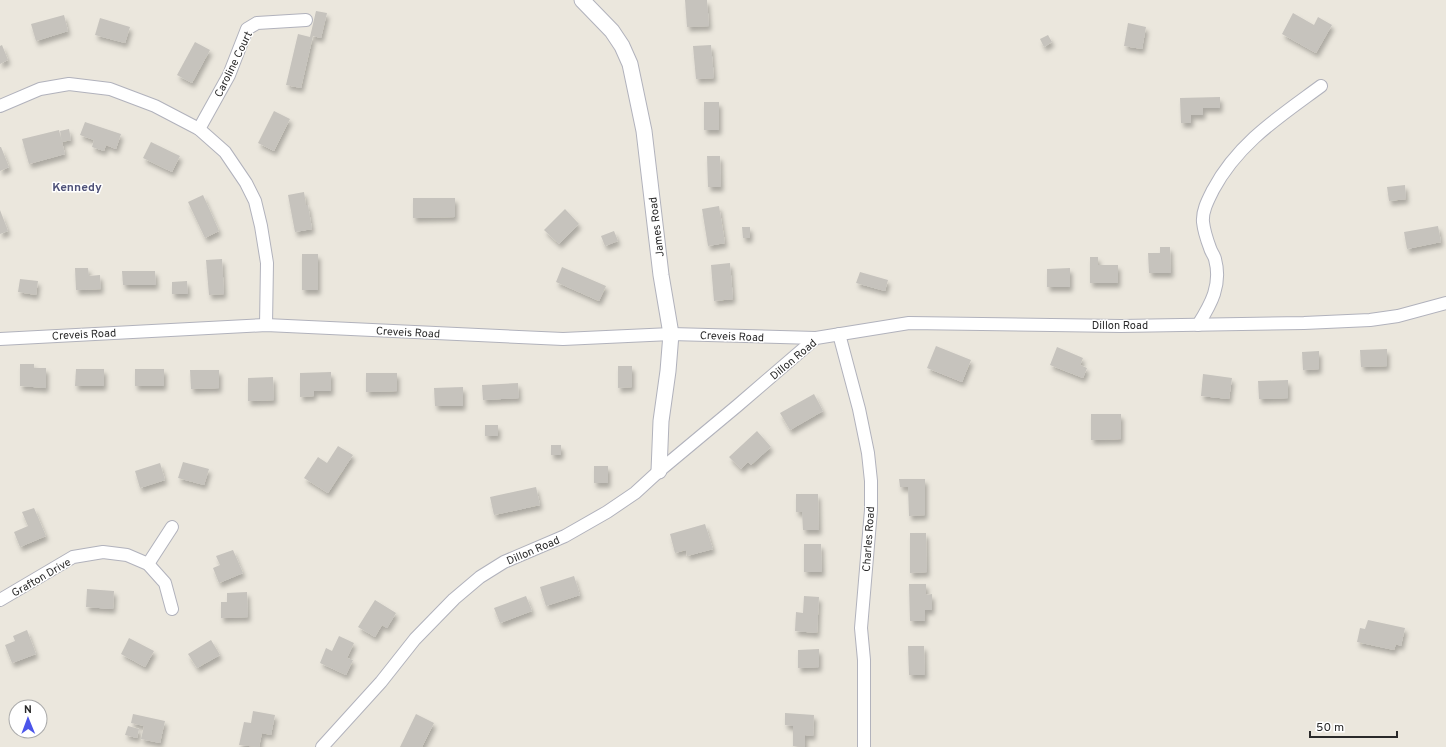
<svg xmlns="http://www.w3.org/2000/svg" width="1446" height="747" font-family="Overpass,sans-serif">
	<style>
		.building { fill: #c6c3bd; filter: url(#shadow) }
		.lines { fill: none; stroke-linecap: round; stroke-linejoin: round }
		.minor-casing { stroke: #b1b2bc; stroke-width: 14 }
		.tertiary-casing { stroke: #b1b2bc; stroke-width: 17 }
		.minor { stroke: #fff; stroke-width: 12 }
		.tertiary { stroke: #fff; stroke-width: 15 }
		.labels { text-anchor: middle; stroke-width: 3; stroke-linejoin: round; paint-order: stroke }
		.street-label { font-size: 11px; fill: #2a2a2a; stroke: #fff }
		.neighbourhood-label { font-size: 12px; font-weight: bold; fill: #4e5177; stroke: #fff }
	</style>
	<defs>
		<filter id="shadow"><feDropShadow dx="2.5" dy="4.5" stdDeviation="2" flood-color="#0004"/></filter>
	</defs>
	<rect width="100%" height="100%" fill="#ebe7dd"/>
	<g class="building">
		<polygon points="685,0 707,0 709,26 687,27"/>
		<polygon points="316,11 327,13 321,38 313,36 301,88 286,85 298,34 310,37"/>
		<polygon points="1293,13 1314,25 1318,17 1332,25 1316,53 1282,34"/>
		<polygon points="64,15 68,31 36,41 31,24"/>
		<polygon points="100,18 130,27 125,43 95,35"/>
		<polygon points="1128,23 1146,27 1142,49 1124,46"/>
		<polygon points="1048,35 1052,42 1044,47 1040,39"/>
		<polygon points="195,42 210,50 192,83 177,75"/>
		<polygon points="2,45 8,60 0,64 0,46"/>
		<polygon points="711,45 714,78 696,79 693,46"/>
		<polygon points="1220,97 1220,108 1203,108 1203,115 1191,115 1191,123 1181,123 1180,98"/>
		<rect x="704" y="102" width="15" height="28"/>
		<polygon points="274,111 290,119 274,151 258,143"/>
		<polygon points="85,122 121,134 116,149 106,145 104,151 92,147 94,140 80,135"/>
		<polygon points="69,129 71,140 62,142 60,131"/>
		<polygon points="59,130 65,154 29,164 22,139"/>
		<polygon points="151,142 180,156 172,172 143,158"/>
		<polygon points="0,147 1,147 9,167 0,171"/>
		<polygon points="707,156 720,156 721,187 708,187"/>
		<polygon points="1405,185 1406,199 1389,201 1387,187"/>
		<polygon points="304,192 306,205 308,205 312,229 295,232 288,195"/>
		<polygon points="203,195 219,231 205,238 188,202"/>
		<polygon points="413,198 455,198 455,217 413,218"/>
		<polygon points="719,206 725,243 708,246 702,209"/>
		<polygon points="565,209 579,224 559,244 544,230"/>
		<polygon points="0,210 8,231 0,234"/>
		<polygon points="1438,226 1441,242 1407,249 1404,232"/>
		<polygon points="742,227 750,227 750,238 743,238"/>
		<polygon points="614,231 618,241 605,246 601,236"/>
		<polygon points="1160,247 1170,247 1171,273 1149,273 1148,253 1160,253"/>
		<rect x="302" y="254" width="16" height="36"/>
		<polygon points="1090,257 1098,257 1098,265 1118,265 1118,283 1090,283"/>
		<polygon points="222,259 224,294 209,295 206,260"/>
		<polygon points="730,263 733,299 714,301 711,265"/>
		<polygon points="562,267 606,286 599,301 556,282"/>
		<polygon points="75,268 88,268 89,276 100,275 101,289 76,290"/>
		<polygon points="1070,268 1070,287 1047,287 1047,269"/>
		<polygon points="122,271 155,271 156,285 123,285"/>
		<polygon points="860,272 888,280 885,291 856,283"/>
		<polygon points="20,279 38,281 36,295 18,292"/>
		<polygon points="187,281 188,294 172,294 172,282"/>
		<polygon points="936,346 971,360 962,382 927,368"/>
		<polygon points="1057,347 1083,358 1080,365 1087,368 1083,378 1050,365"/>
		<polygon points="1387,349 1387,366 1361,367 1360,350"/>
		<polygon points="1319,351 1319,369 1303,370 1302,352"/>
		<polygon points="20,364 34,364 34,368 46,368 46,388 20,386"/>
		<polygon points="618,366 632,366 632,387 618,388"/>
		<polygon points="76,369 104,369 104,386 75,386"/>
		<rect x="135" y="369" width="29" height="17"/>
		<polygon points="190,370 219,370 219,388 191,389"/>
		<polygon points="331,372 331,391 314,391 314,396 300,397 300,373"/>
		<polygon points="366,373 397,373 397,391 366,392"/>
		<polygon points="1203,374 1232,378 1229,399 1201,396"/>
		<polygon points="273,377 274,400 248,401 248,378"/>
		<polygon points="1288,380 1288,398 1259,399 1258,381"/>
		<polygon points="518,383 519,398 483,400 482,385"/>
		<polygon points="463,387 463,406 435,406 434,388"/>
		<polygon points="814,394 823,411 790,430 780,413"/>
		<polygon points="1091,414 1121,414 1121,439 1091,440"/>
		<rect x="485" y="425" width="13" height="11"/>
		<polygon points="757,431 771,447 751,465 748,462 741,469 729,457"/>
		<rect x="551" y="445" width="10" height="10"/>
		<polygon points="338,446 353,455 328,493 304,478 318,457 327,463"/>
		<polygon points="183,462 209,469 204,485 178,478"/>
		<polygon points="160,463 165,480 140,488 135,471"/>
		<rect x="594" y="466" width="14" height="17"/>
		<polygon points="899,479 925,479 925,515 909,516 908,487 900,487"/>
		<polygon points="536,487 540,505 494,515 490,497"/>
		<polygon points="796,494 818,494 819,530 803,530 802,512 796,512"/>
		<polygon points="34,508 46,536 20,547 14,532 28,526 22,512"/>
		<polygon points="705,524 713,549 687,556 686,550 675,553 670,534"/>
		<polygon points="910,533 926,533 927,572 910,573"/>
		<polygon points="804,544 821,544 822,572 804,572"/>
		<polygon points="233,550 243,573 219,583 213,568 220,565 216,556"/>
		<polygon points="574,576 580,595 546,606 540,587"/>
		<polygon points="909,584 926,584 926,595 932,594 932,610 925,610 925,621 910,621"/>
		<polygon points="87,589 114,591 113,609 86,607"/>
		<polygon points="247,592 248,617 221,618 221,602 227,602 227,593"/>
		<polygon points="526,596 532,611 500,623 494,608"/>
		<polygon points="804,596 819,597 817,633 795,631 796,612 803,613"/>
		<polygon points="375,600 396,613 387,628 382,625 375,637 358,627"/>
		<polygon points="1368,620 1405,628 1401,646 1396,644 1394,650 1357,642 1360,628 1365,629"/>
		<polygon points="27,630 36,654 12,663 5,645 15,641 13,636"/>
		<polygon points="339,636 354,643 347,658 353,660 346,675 320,663 326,648 332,651"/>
		<polygon points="129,638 154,651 145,667 121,654"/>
		<polygon points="211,640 220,655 197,668 188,654"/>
		<polygon points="908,646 924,646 925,675 909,675"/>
		<polygon points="819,649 819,667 798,668 798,650"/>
		<polygon points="253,711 275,715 271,735 262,733 259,747 239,745 244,722 251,723"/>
		<polygon points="785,713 814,715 813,736 805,735 805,747 793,746 793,726 785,725"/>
		<polygon points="133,714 165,721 160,743 141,739 144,726 131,723"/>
		<polygon points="416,714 434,723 422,747 400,747"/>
		<polygon points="128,726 139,729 137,738 125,735"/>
	</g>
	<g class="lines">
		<g class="minor-casing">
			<g id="minor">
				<polyline points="0,106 40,89 69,84 110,89 155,106 199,129 225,152 246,183 255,201 261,226 267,263 266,325"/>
				<polyline points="199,129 229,75 247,29 257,23 306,20"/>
				<path d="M1198,325C1211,304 1222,285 1215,259C1214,255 1211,252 1210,248C1207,240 1204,231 1203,222C1202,211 1208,200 1213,190C1238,143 1279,117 1321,86"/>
				<polyline points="839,334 859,409 868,453 871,481 871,510 861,628 864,660 864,747"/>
				<polyline points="0,339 266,325 563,339 671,334 816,338"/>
				<polyline points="148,564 172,527"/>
				<polyline points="0,600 73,557 103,552 127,555 148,564 165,583 172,609"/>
				<polyline points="322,747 381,682 415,639 454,599 480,577 504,562 565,536 607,512 635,493 659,471 737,406 816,338 909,323 1121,326 1304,323 1370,320 1398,316 1446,303"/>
			</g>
		</g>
		<g class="tertiary-casing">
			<polyline id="tertiary" points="582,0 612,31 622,46 630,64 644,131 661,275 671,334 668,371 661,421 659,471"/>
		</g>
		<use href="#minor" class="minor"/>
		<use href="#tertiary" class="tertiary"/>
	</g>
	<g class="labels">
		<g class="street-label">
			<text transform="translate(233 64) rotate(-64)" y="4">Caroline Court</text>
			<text transform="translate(656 227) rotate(-97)" y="4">James Road</text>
			<text x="1120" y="329">Dillon Road</text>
			<text transform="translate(408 332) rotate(3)" y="4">Creveis Road</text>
			<text transform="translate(84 334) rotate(-3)" y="4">Creveis Road</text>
			<text transform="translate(732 336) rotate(2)" y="4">Creveis Road</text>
			<text transform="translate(793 359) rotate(-40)" y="4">Dillon Road</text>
			<text transform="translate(868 539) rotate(-86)" y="4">Charles Road</text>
			<text transform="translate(533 550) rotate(-23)" y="4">Dillon Road</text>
			<text transform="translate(41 577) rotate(-30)" y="4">Grafton Drive</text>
		</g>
		<g class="neighbourhood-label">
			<text x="77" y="191">Kennedy</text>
		</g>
	</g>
	<g transform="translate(28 719) rotate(359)"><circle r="19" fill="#ffffff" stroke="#aaaaaa"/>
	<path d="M0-3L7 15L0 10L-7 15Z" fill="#4b55ea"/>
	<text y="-6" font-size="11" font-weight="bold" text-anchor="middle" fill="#2a2a2a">N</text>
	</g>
	<path d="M1310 731v6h87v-6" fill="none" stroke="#2a2a2a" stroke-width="2"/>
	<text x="1316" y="731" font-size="12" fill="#2a2a2a" stroke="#ffffff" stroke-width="3" paint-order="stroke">50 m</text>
</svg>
